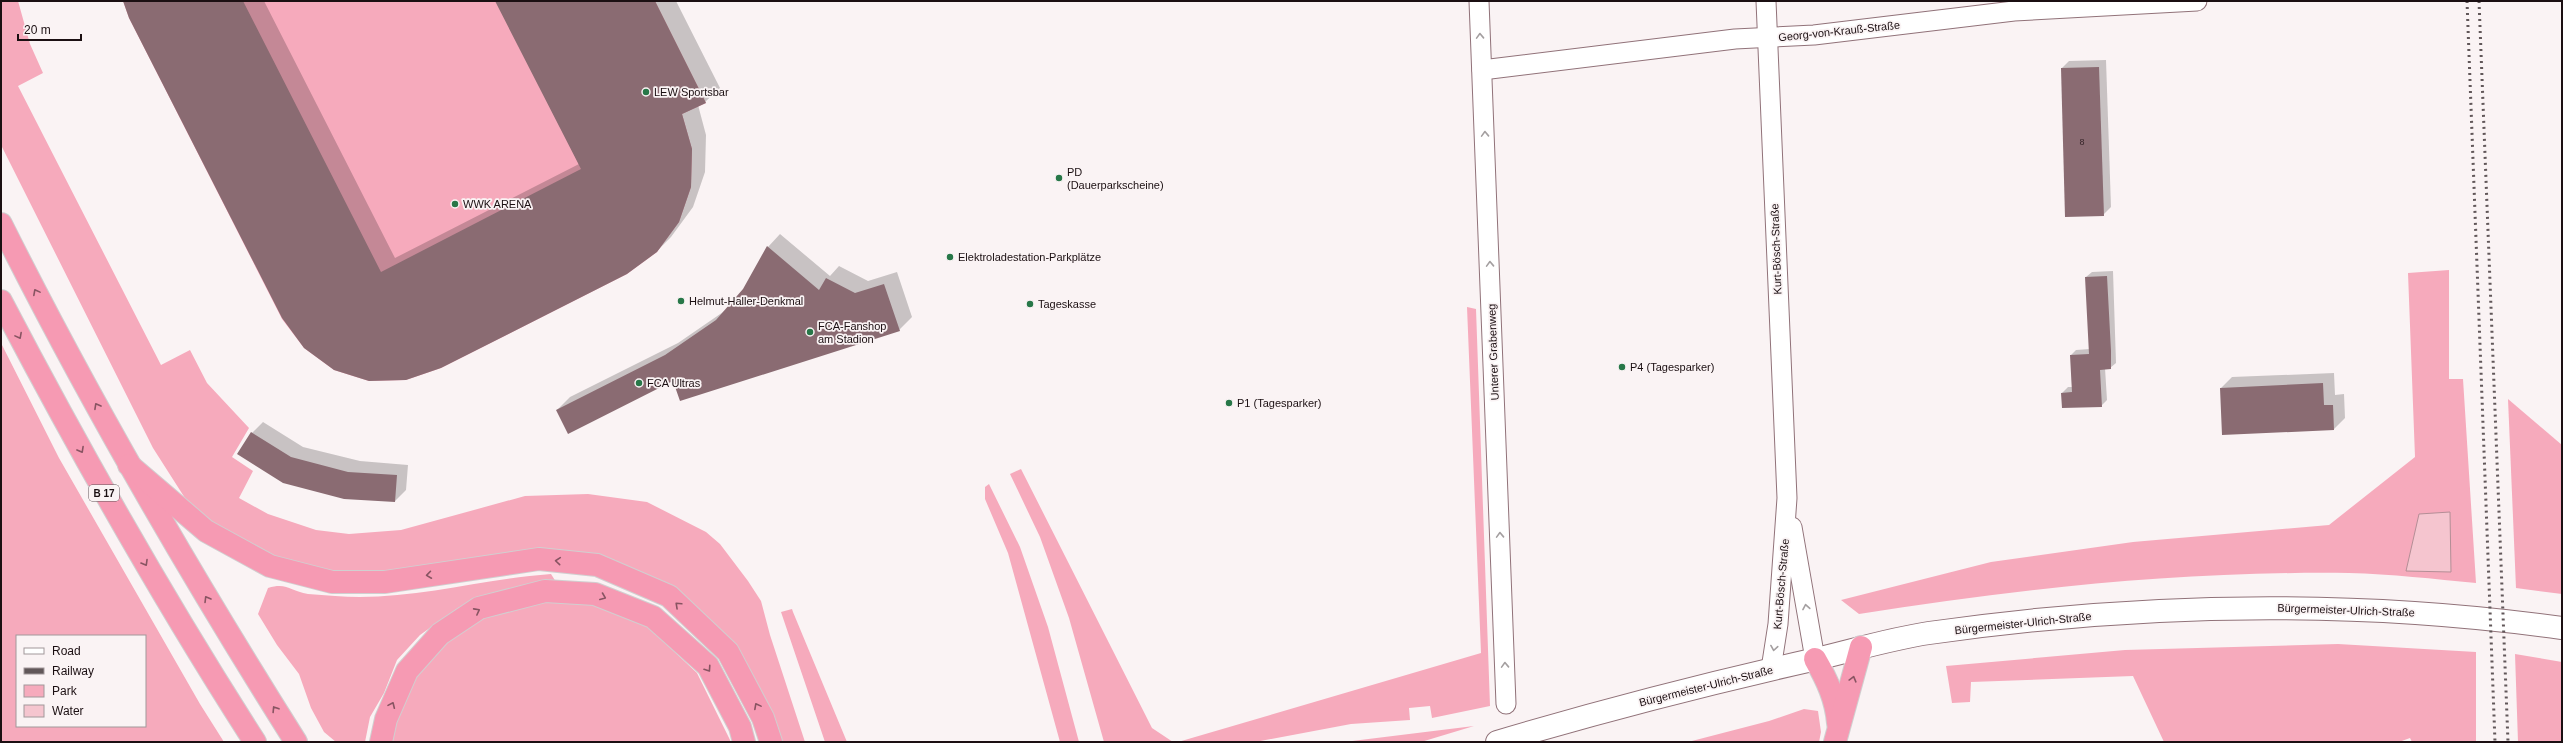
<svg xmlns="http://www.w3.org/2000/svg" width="2563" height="743" font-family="Arial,sans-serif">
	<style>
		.green { fill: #f6aabc; fill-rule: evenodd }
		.water { fill: #f5c5cf; stroke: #b48e96 }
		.shadow { fill: #0003 }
		.building { fill: #8a6b72 }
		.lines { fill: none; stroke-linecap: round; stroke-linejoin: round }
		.minor-casing { stroke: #917279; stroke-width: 21 }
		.secondary-casing { stroke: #917279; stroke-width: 24 }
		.trunk-casing { stroke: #d1cfd0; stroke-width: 24 }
		.minor { stroke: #fff; stroke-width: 19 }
		.secondary { stroke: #fff; stroke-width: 22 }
		.trunk { stroke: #f69ab3; stroke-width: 22 }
		.rail { stroke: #615759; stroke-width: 3; stroke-dasharray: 2 4; stroke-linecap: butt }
		.oneway { stroke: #a49fa0 }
		.oneway2 { stroke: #885462 }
		.poi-dot { fill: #277748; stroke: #faf3f4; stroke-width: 1.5 }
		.labels { text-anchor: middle; stroke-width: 3.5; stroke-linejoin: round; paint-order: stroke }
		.number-label { font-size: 9px; fill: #37262a }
		.shield { fill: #faf3f4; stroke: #5e5356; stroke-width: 1 }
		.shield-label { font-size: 10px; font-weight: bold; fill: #1b0f12 }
		.street-label { font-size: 11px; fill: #1b0f12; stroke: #faf3f4 }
		.poi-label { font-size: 11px; fill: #1b0f12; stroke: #faf3f4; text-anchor: start }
	</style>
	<rect width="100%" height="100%" fill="#faf3f4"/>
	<g class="green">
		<polygon points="1,1 18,1 30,44 43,73 18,86 161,365 190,350 207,383 249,428 232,457 253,471 239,498 268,514 316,530 349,534 401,530 525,496 588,494 647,502 706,532 720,544 748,581 761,601 770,635 805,742 771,742 728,652 669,596 597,565 332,582 206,531 153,448 1,145"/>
		<polygon points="123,1 655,1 706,103 682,114 692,149 691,187 679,222 657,252 627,274 441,368 406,380 369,381 334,370 304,348 282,319 129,18"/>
		<path d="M2449,270V379H2463L2476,583C2434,579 2391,574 2349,573C2184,571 2023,588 1859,614L1841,600L1991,562L2133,542L2329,525L2415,457L2408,273Z"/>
		<polygon points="1467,307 1476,309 1490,706 1432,718 1430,706 1409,708 1410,720 1351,724 1255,742 1178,742 1481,653"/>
		<path d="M1,343L59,458L200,704L224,742H1ZM17,636H145V726H17Z"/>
		<polygon points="2508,399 2562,445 2562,594 2516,588"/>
		<polygon points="1021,469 1152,728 1173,742 1104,742 1069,618 1040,537 1010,474"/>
		<polygon points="989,484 1020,547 1048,627 1079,742 1060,742 1008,553 985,499 985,487"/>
		<path d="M551,574L556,582L490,595L458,608L420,635L397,660L384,693L370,717L365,742H336L324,732L311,708L299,674L277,645L258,614L268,588C287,582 290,591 308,594C317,595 326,595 335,596C407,602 480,579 551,574Z"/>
		<path d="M546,602L592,604L646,625L697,673L731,742H389C401,685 432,645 484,618C500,610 528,607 546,602Z"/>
		<polygon points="792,609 793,612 847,742 825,742 781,612"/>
		<polygon points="2338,644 2476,652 2476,742 2412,742 2410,738 2399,742 2164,742 2133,676 1971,682 1970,702 1952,703 1946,666 2125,650"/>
		<polygon points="2515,654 2562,662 2562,742 2518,742"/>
		<polygon points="1804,709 1818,711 1821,732 1819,742 1688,742 1769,721"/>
		<polygon points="1474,726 1421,742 1344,742"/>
	</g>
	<polygon class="water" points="2450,512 2451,572 2406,571 2419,514"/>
	<g class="shadow">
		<polygon points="124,1 264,1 395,258 579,164 496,1 676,1 720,88 705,102 698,105 706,135 705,172 693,207 671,237 657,251 334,369"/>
		<polygon points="2106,60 2111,207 2103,215 2062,68 2069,61"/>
		<polygon points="780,234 830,276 839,266 868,281 897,272 912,317 899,330 674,379 557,410 570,397 678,343 726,310 744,289 768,247"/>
		<polygon points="2113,271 2116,363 2110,368 2105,368 2107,400 2101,406 2062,393 2068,387 2072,387 2071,355 2076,350 2090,349 2086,277 2092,272"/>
		<polygon points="2334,373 2335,395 2344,394 2345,418 2334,429 2221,388 2232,377"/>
		<polygon points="263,422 303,447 360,461 408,465 406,490 395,501 344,498 252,433"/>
	</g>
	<g class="building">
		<polygon points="123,1 243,1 381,272 581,169 495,1 655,1 706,103 682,114 692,149 691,187 679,222 657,252 627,274 441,368 406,380 369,381 334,370 304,348 282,318 129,18"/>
		<polygon points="2099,67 2104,216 2065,217 2061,68"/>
		<polygon points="767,246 819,290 826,278 855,293 884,284 900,331 680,401 673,381 568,434 556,410 665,355 716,320 743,289"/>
		<polygon points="2107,276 2111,351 2111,369 2100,370 2102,407 2062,408 2061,393 2072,392 2070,355 2089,354 2085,277"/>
		<polygon points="2323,383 2324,405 2333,405 2334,430 2222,435 2220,388"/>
		<polygon points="251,432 291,457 348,472 397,475 395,502 344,499 283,483 237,454"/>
	</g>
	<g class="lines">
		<g class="minor-casing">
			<g id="minor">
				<polyline points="1479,1 1506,704"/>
				<polyline points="1766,1 1787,498 1778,624 1771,669"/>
				<polyline points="1482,70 1735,39 1814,35 2014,11 2197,1"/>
				<polyline points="1792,527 1815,659"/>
			</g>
		</g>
		<g class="secondary-casing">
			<path id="secondary" d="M1497,742C1601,711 1706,684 1812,660C1851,651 1889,639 1929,633C2139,603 2352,599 2562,628"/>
		</g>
		<g class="trunk-casing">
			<g id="trunk">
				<path d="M1,224C90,402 190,574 296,742"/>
				<path d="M1,301C80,452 163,599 255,742"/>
				<polyline points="129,465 206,531 270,566 332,582 385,582 539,559 597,565 669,596 728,652 763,718 771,742"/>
				<path d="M1815,659C1827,680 1836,699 1838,723"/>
				<polyline points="381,742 386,719 407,671 440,634 479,608 545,591 595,594 653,617 708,666 740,727 744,742"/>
				<polyline points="1835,742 1861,647"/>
			</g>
		</g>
		<use href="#minor" class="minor"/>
		<use href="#secondary" class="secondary"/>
		<use href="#trunk" class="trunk"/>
		<g class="rail">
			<polyline points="2467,1 2495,742"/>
			<polyline points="2479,1 2508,742"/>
		</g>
	</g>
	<defs><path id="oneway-chevron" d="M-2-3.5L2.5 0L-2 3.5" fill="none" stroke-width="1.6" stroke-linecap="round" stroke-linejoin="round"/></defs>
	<g class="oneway">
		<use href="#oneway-chevron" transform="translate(1480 36) rotate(-92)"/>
		<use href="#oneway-chevron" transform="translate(1485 134) rotate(-92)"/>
		<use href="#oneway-chevron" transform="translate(1490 264) rotate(-92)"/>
		<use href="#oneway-chevron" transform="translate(1500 535) rotate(-92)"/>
		<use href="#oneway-chevron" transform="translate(1806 607) rotate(-100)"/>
		<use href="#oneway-chevron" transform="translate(1774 648) rotate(99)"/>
		<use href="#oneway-chevron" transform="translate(1505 665) rotate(-92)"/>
	</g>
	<g class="oneway2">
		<use href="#oneway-chevron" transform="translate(36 292) rotate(-118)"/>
		<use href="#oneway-chevron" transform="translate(19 336) rotate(62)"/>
		<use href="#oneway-chevron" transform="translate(97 406) rotate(-119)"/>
		<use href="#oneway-chevron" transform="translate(81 450) rotate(61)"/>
		<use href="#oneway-chevron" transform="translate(558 561) rotate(-175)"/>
		<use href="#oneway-chevron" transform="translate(145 563) rotate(60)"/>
		<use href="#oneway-chevron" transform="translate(429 575) rotate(172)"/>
		<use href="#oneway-chevron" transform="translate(603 597) rotate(22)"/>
		<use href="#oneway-chevron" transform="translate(207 599) rotate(-121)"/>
		<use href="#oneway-chevron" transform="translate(678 605) rotate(-137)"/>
		<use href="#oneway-chevron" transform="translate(477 611) rotate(-28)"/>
		<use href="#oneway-chevron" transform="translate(708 669) rotate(56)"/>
		<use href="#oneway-chevron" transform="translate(1853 679) rotate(-75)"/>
		<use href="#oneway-chevron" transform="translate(392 705) rotate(-66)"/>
		<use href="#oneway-chevron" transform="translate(757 706) rotate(-118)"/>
		<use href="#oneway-chevron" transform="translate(275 709) rotate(-122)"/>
	</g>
	<g class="poi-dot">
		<circle cx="646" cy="92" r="4"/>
		<circle cx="1059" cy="178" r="4"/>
		<circle cx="455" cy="204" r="4"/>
		<circle cx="950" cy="257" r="4"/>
		<circle cx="681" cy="301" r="4"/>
		<circle cx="1030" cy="304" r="4"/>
		<circle cx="810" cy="332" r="4"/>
		<circle cx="1622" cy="367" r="4"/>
		<circle cx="639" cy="383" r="4"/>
		<circle cx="1229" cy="403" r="4"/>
	</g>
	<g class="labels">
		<g class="number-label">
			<text x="2082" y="145">8</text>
		</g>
		<rect class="shield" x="89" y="485" width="30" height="16" rx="3"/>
		<g class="shield-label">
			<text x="104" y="497">B 17</text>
		</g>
		<g class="street-label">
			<text transform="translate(1839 31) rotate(-6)" y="4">Georg-von-Krauß-Straße</text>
			<text transform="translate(1776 249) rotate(-92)" y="4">Kurt-Bösch-Straße</text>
			<text transform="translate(1493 352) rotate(-92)" y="4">Unterer Grabenweg</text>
			<text transform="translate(1781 584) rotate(-85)" y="4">Kurt-Bösch-Straße</text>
			<text transform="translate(2346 610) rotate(2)" y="4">Bürgermeister-Ulrich-Straße</text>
			<text transform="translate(2023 623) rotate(-6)" y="4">Bürgermeister-Ulrich-Straße</text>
			<text transform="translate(1706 686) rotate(-14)" y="4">Bürgermeister-Ulrich-Straße</text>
		</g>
		<g class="poi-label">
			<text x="654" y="96">LEW Sportsbar</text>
			<text x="1067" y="176">PD<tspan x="1067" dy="13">(Dauerparkscheine)</tspan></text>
			<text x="463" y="208">WWK ARENA</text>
			<text x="958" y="261">Elektroladestation-Parkplätze</text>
			<text x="689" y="305">Helmut-Haller-Denkmal</text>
			<text x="1038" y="308">Tageskasse</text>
			<text x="818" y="330">FCA-Fanshop<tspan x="818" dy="13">am Stadion</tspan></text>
			<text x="1630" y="371">P4 (Tagesparker)</text>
			<text x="647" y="387">FCA Ultras</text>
			<text x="1237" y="407">P1 (Tagesparker)</text>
		</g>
	</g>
	<rect width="2563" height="743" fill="none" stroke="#1b0f12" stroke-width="4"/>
	<rect x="16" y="635" width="130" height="92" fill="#faf3f4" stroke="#a1989a"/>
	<rect x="24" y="648" width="20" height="6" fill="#ffffff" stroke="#a1989a"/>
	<text x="52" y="655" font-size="12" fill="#1b0f12">Road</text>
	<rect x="24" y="668" width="20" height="6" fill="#615759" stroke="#a1989a"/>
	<text x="52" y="675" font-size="12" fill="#1b0f12">Railway</text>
	<rect x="24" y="685" width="20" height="12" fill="#f6aabc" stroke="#a1989a"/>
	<text x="52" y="695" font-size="12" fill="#1b0f12">Park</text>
	<rect x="24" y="705" width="20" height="12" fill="#f5c5cf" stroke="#a1989a"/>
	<text x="52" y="715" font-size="12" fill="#1b0f12">Water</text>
	<path d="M18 34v6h63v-6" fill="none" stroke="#1b0f12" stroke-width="2"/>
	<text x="24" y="34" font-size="12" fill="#1b0f12" stroke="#faf3f4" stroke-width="3" paint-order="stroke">20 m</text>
</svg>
